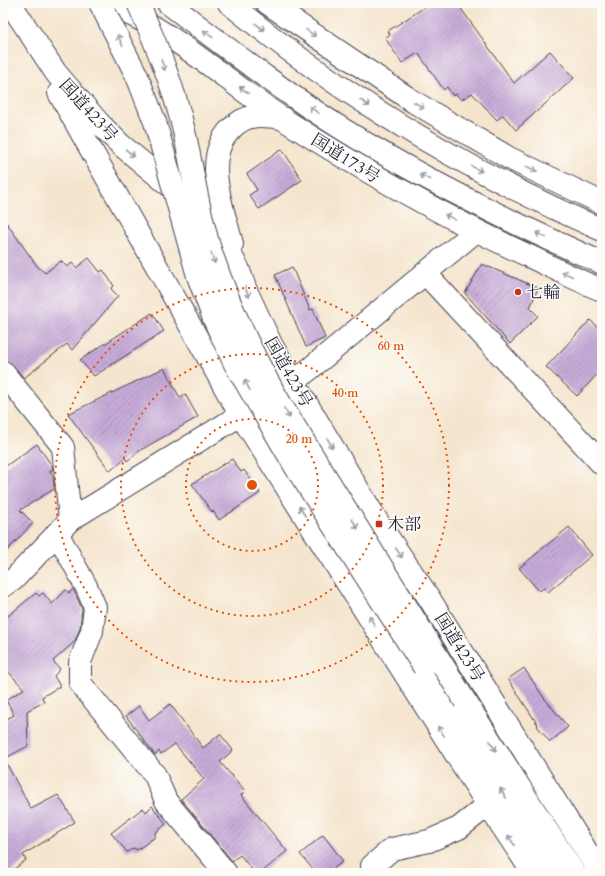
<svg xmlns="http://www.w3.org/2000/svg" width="605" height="876" font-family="Cardo,'Noto Serif JP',serif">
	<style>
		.building { fill: url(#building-hatch) }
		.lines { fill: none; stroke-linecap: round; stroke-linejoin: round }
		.minor-casing { stroke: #423f51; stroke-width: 24 }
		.trunk-casing { stroke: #423f51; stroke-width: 24 }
		.motorway-casing { stroke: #423f51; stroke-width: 24 }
		.minor { stroke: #fff; stroke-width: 22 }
		.trunk { stroke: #fff; stroke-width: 22 }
		.motorway { stroke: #fff; stroke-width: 22 }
		.motorway-bridge-casing { stroke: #423f51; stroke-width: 24; stroke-linecap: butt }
		.motorway-bridge { stroke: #fff; stroke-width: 22 }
		.oneway { stroke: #9c9ca7 }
		.ring { fill: none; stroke: #de560e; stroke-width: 2; stroke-dasharray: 2 4 }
		.poi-dot { fill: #c8321e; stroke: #fdfcf7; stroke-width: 1.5 }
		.labels { text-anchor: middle; stroke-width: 3; stroke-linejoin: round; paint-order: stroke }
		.street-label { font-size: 17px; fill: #22223b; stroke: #fdfcf7 }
		.poi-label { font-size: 17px; fill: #22223b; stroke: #fdfcf7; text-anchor: start }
		.centre { fill: #de560e; stroke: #fdfcf7; stroke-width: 2 }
		.ring-label { font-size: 12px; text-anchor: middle; font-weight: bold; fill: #de560e; stroke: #fdfcf7; stroke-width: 3; stroke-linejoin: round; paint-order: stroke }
	</style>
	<defs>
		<pattern id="building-hatch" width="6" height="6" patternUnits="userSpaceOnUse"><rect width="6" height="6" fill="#c7aad8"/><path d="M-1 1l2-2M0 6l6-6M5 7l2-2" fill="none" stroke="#a18ab0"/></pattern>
	</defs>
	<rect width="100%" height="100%" fill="#fdfcf7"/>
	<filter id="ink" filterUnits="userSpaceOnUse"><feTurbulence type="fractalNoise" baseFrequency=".025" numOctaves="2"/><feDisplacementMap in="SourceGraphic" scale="8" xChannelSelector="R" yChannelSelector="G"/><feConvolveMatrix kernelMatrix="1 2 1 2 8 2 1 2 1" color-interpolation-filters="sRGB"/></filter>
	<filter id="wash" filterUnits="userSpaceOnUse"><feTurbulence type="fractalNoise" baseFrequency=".012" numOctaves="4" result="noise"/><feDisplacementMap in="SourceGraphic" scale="16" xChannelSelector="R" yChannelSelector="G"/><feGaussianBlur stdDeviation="0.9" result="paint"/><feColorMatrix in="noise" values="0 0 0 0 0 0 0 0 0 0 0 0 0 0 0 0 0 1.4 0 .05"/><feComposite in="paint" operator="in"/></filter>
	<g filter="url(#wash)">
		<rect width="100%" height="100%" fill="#f5e5ce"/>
		<g id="blocks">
			<g class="building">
				<polygon points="431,3 457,3 514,83 550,51 574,78 516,130 503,115 497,120 472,93 461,100 456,94 453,96 447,87 444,90 418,53 402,63 385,38 390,34 388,31"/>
				<polygon points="282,149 302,180 259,209 249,195 257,190 247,174"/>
				<polygon points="3,218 37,266 45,273 61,261 67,267 72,263 76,268 89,258 100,272 103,270 114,286 111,289 118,296 72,350 67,344 24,378 12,364 3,360"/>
				<polygon points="482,264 538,288 530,308 538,316 510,344 465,293"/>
				<polygon points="292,267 310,310 313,309 325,338 306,347 275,275"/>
				<polygon points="152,313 164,331 94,376 80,360"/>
				<polygon points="590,320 602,331 602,369 577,396 546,367"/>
				<polygon points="164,368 180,398 185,394 198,417 139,451 127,461 125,458 110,471 68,414"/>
				<polygon points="37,444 52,466 53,469 50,471 53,476 54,489 20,510 33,523 3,555 3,468"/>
				<polygon points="232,459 241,472 244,470 260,493 219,520 213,511 212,512 192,484"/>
				<polygon points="569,527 592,555 548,592 544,588 539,591 519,568"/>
				<polygon points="73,589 82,609 80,628 75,641 53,661 60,669 54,676 60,686 42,697 44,702 27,711 28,746 4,759 31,809 58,795 75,822 23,855 26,860 9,873 3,873 3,721 14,715 6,700 24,689 3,666 3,620 36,593 39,596 43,593 52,604 66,590 69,593"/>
				<polygon points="524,668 544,698 568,727 550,742 537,726 538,725 508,679"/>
				<polygon points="170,704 203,748 220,734 233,750 220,762 245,791 241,795 287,851 261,873 255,873 240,855 232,861 181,799 204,779 175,744 161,754 159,751 155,755 126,716 139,706 149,720"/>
				<polygon points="152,806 166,824 155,833 155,837 137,850 134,848 127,852 111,833 143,808 146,812"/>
				<polygon points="323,835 343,861 328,873 316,873 300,854"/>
			</g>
		</g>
	</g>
	<g filter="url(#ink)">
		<use href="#blocks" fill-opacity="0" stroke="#423f51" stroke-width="1"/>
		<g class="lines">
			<g class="minor-casing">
				<g id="minor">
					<polyline points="425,273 602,464"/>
					<polyline points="3,372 63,447 70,520"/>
					<polyline points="57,533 86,586 95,607 92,631 80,662 80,683 155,775 166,801 226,873"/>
					<polyline points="3,586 13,580 70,520 294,382 476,231"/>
					<polyline points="372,866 392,849 429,841 459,828 488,805"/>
				</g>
			</g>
			<g class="trunk-casing">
				<g id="trunk">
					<polyline points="10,3 56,73 99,123 121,145 199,210 215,227 238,268 245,288 272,346 379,524 429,598 600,873"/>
					<path d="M104,3C172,28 224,80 283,119C363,171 445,217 531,257C554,268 578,281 602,290"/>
					<polyline points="267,3 414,102 509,158 602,203"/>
					<polyline points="59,93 240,414 488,805 533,873"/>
					<path d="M232,244C224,210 201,158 231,129C246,113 262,115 282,118"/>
				</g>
			</g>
			<g class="motorway-casing">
				<g id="motorway">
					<path d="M168,3C226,47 283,92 344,130C426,181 514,224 602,263"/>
					<path d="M229,3C341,96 468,171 602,230"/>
					<polyline points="424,667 554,873"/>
					<polyline points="465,701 574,873"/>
				</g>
			</g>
			<use href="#minor" class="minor"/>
			<use href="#trunk" class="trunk"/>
			<use href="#motorway" class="motorway"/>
			<g class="motorway-bridge-casing">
				<g id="motorway-bridge">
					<polyline points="100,3 137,76 155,122 198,276 214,319 235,364 295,466 424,667"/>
					<path d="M138,3C156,44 174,87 184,131C193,170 198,211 210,249C228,304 251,353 280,403L465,701"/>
				</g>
			</g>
			<use href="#motorway-bridge" class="motorway-bridge"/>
		</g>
		<defs><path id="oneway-shaft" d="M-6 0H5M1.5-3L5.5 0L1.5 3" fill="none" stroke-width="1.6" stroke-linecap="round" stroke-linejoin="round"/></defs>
		<g class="oneway">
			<use href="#oneway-shaft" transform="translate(260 27) rotate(37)"/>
			<use href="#oneway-shaft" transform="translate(311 33) rotate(35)"/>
			<use href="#oneway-shaft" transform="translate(208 34) rotate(-143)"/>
			<use href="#oneway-shaft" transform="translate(120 40) rotate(-115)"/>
			<use href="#oneway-shaft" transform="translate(163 65) rotate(71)"/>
			<use href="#oneway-shaft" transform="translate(244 90) rotate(-144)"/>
			<use href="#oneway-shaft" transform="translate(365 103) rotate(33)"/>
			<use href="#oneway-shaft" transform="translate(419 105) rotate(30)"/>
			<use href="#oneway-shaft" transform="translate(314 110) rotate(-146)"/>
			<use href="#oneway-shaft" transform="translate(130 153) rotate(40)"/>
			<use href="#oneway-shaft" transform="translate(477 169) rotate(28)"/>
			<use href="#oneway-shaft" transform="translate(532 169) rotate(26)"/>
			<use href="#oneway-shaft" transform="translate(425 177) rotate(-153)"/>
			<use href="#oneway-shaft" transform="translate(450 217) rotate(-152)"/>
			<use href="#oneway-shaft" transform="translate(541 235) rotate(-154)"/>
			<use href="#oneway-shaft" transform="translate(213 258) rotate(71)"/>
			<use href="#oneway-shaft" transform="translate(567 274) rotate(-155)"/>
			<use href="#oneway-shaft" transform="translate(247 292) rotate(67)"/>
			<use href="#oneway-shaft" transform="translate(247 385) rotate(-119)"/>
			<use href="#oneway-shaft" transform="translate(287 413) rotate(58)"/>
			<use href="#oneway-shaft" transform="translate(330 443) rotate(59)"/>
			<use href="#oneway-shaft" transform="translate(302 511) rotate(-123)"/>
			<use href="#oneway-shaft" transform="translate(355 524) rotate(58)"/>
			<use href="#oneway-shaft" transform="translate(399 553) rotate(56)"/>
			<use href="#oneway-shaft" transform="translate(372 621) rotate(-122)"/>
			<use href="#oneway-shaft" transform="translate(441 731) rotate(-122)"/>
			<use href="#oneway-shaft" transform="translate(493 746) rotate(58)"/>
			<use href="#oneway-shaft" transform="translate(503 793) rotate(-122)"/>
			<use href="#oneway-shaft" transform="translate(511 840) rotate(-124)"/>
		</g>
	</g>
	<g class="ring">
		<circle cx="252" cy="485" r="66"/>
		<circle cx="252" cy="485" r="131"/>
		<circle cx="252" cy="485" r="197"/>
	</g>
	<g class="poi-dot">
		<circle cx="518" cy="292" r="4"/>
		<rect x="375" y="520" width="8" height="8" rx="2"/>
	</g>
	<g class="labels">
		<g class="street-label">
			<text transform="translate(89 110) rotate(48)" y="6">国道423号</text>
			<text transform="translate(346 158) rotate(32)" y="6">国道173号</text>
			<text transform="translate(289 372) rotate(60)" y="6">国道423号</text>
			<text transform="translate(460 647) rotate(58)" y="6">国道423号</text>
		</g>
		<g class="poi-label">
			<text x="526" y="298">七輪</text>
			<text x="387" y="530">木部</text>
		</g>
	</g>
	<circle cx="252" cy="485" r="6" class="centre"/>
	<g class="ring-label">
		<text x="391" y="350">60 m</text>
		<text x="345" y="397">40 m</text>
		<text x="299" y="443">20 m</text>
	</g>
	<rect width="605" height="876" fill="none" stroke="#fdfcf7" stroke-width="16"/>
</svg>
